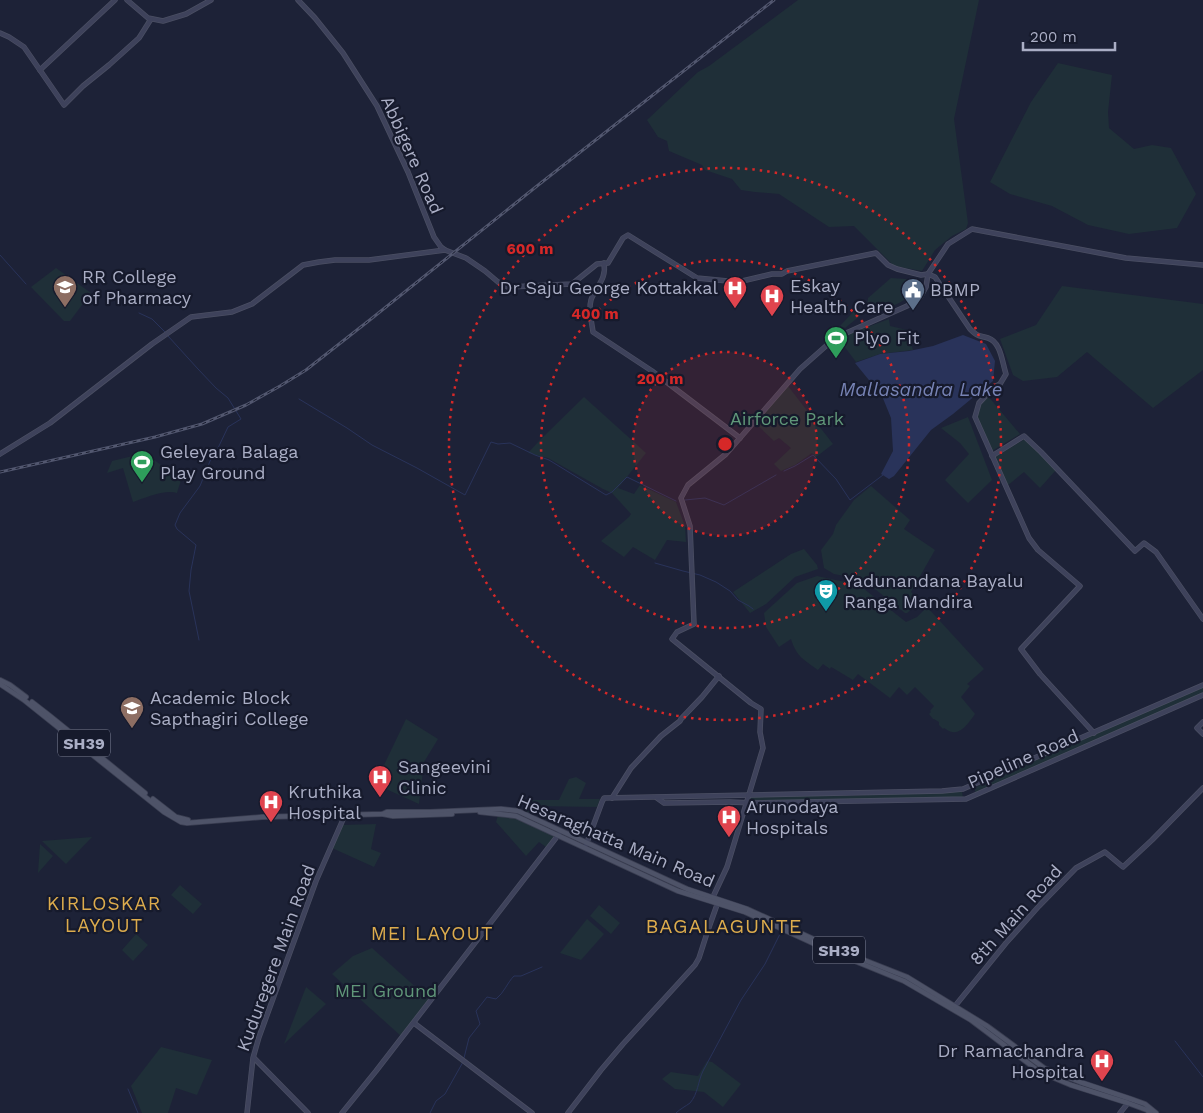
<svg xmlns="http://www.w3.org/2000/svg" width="1203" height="1113" font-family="'Work Sans',sans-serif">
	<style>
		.green { fill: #1f2f38 }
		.water { fill: #29335a }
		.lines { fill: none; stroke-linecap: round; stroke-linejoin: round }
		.stream { stroke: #29335a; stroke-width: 1 }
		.secondary-casing { stroke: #4b4f63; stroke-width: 5.5 }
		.primary-casing { stroke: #3a3e51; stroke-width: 6 }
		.secondary { stroke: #3e425b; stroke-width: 4 }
		.primary { stroke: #4e5368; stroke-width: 4.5 }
		.rail-casing { stroke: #52576f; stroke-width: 3 }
		.rail { stroke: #161a2c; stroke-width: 1; stroke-dasharray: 4; stroke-linecap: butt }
		.ring { fill: none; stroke: #d62828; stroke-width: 2.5; stroke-dasharray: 2.5 5 }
		.labels { text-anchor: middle; stroke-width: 4.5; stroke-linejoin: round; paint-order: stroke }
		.shield { fill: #161a2c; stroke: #7e8297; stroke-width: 1 }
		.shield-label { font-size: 16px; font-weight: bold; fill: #aaaec5 }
		.street-label { font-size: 18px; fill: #aaaec5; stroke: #161a2c }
		.poi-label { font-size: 18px; fill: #aaaec5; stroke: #161a2c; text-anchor: start }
		.park-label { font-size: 18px; fill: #609779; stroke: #161a2c }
		.water-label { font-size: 19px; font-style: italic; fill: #7783b5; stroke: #161a2c }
		.neighbourhood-label { font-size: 19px; letter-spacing: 1px; fill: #ddac4d; stroke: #161a2c }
		.quarter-label { font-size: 20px; letter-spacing: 1px; fill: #ddac4d; stroke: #161a2c }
		.centre { fill: #d62828; stroke: #161a2c; stroke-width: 2.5 }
		.ring-label { font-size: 15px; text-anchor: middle; font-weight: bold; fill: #d62828; stroke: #161a2c; stroke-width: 4.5; stroke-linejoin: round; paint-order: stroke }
	</style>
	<rect width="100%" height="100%" fill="#1d2237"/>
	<g class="green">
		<polygon points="798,0 979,0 954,119 968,223 966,229 952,236 935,250 922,271 894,266 854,226 829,227 779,194 755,192 741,190 732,179 705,170 702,165 669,151 667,141 658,137 647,120 698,72 709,66"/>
		<polygon points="1058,63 1112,75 1108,112 1109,128 1134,149 1152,145 1171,148 1196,194 1177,228 1129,234 1088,225 1052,206 1010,194 990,182 1031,102"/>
		<polygon points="56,268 91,293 70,321 64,321 31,287"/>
		<path d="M891,278L921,280C910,300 900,303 881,311L877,304L861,315L845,328L840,326L855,310L860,311L867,306L868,298Z"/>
		<polygon points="1062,286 1203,304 1203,370 1153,408 1087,352 1057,377 1023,381 1013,375 1000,339 1036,325"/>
		<polygon points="889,319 890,326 907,330 913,350 880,354 856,362 838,338"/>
		<polygon points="788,386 833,444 816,457 812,453 795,465 781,471 774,464 791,448 779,438 774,441 755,423"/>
		<polygon points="988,396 1020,434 992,451 976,417 981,405"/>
		<polygon points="584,397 646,453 618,488 634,494 640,485 676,502 685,526 686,542 667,540 655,560 633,547 624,557 601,541 629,517 631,514 612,493 603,489 548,458 528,453 540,440"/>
		<polygon points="968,417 992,480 968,503 945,480 969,454 960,443 941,428"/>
		<polygon points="1025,439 1056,470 1040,488 1024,472 1007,486 995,457"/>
		<path d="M145,453L181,480L177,493C166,489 144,498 133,502L123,468L107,473L112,461Z"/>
		<polygon points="871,486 910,520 904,529 935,550 911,592 921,602 907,613 905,613 870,585 870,581 834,574 824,568 821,550 833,534 836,525 854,500"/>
		<polygon points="804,549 817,565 818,569 795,577 766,604 750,613 733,592 791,554"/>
		<path d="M817,576L859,585L906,622L917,617L927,607L984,669L967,684L970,686L961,697L975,714C970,721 962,734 952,732C950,732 946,729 944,728L943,729L939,725V722L934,719H933L929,714L931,712L930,711L934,706L915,687L907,695L899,687L890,698L858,674L853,680L833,668L831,667L830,669L823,664L818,670C804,660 796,656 791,639L779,647L766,627L764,613L797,583Z"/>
		<polygon points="1203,686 1203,695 976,794 974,788"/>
		<polygon points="406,719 438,739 424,762 419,804 375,784"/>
		<polygon points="576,777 586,783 579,799 600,799 597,807 533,806 528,813 522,810 530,800 559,800 569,779"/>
		<polygon points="962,791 963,799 748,803 749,796 844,796"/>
		<polygon points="498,815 518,818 555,836 546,847 539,842 526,856 496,822"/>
		<polygon points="376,824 371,849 381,853 374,867 332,848 343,825"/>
		<polygon points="92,837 66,864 42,841"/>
		<polygon points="40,844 53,856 38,873"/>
		<polygon points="180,885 202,904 193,914 171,895"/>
		<polygon points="599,905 620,923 611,934 590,916"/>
		<polygon points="587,919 604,934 581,960 560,953"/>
		<polygon points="136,934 148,945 133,961 122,950"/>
		<polygon points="372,948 429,999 401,1036 332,974 353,956"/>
		<polygon points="306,987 326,1004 284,1044"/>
		<polygon points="161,1047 212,1060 197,1095 176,1088 168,1113 142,1113 131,1086"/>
		<polygon points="707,1061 712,1062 741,1084 723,1107 704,1092 675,1089 662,1079 671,1072 698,1076"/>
	</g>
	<polygon class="water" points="963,335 986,344 995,361 993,381 953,414 931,430 894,476 889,479 881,474 893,451 891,418 882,396 855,363 880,354 909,351 933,346"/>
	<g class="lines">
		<g class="stream">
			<polyline points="0,255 26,284"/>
			<polyline points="139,313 152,319 165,332"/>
			<polyline points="168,336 198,369 216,388 228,398 241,419 228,427 218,448 210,461 200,486 180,513 175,525 177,529 196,545 191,570 189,591 199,640"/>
			<polyline points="299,399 347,428 372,445 417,468 465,495 491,442 498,444 510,443 535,455 549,460 606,495 612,492 627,477 676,501"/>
			<polyline points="784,471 795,466 813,455 836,479 850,500 883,475"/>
			<polyline points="685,500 705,498 724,505 776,475"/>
			<polyline points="655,563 683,571 700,575 716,582 730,591 738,600 749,606 753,609"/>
			<polyline points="1175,1041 1203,1077"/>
			<path d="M464,1058L469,1038L480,1024L476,1011L487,997L496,999C504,993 507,983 514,976H521L542,967"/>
			<polyline points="128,1089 138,1113"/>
			<polyline points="430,1113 436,1101 445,1094 463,1062"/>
			<path d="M676,1113C680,1109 686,1106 690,1103C698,1094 698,1081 703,1071L741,1000L765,964L780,934"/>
		</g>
		<g class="secondary-casing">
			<g id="secondary">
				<polyline points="127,0 148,18 163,21 186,14 211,0"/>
				<path d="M298,0L315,18L343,53L377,106L408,172L434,237L441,247L445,250L466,258L485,271L498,282L508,287L572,284L597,264L608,263L623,238L628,235L697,278L738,282L772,274H782L787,271L876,253L888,265L897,269L921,275L928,274L935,277L970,329C978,337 978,335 988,338C1001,342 1002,362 1006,374L1000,384L993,388L979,403L975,417L1029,538L1038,550L1080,586L1021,649L1040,674L1094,733"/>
				<polyline points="0,33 9,37 24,47 64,105 83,86 109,65 139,38 151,19"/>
				<polyline points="40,70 115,0"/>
				<path d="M604,263C607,280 595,287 591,300C588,310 592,323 593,332L652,371L740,438"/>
				<polyline points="0,454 50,423 152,344 191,317 232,312 252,304 303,265 319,262 335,260 369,260 445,250"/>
				<polyline points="992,456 1024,436 1041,452 1135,551 1144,543 1156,552 1203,619"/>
				<polyline points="1203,722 1197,728 1203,734"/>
				<polyline points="612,798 631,768 661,736 680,721 681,719 702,697 719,676"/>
				<polyline points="657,798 664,803 730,802 754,803 966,799 1203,695"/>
				<polyline points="586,845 602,802 604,798 942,791 963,789 1203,685"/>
				<polyline points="712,899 727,867 763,748 760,732 761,709 751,703 672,639 677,632 694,624 690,526 681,498 688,485 726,454 800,369 835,338 907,306 921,296 926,287 928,274 948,244 972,229 1126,258 1203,265"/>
				<polyline points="955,1006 1006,943 1039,906 1076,868 1105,852 1123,867 1152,840 1203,788"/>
				<polyline points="414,1023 532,1113"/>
				<polyline points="254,1058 308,1113"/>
				<polyline points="247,1113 253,1058 259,1037 316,881 345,815"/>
				<polyline points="342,1113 376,1071 559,834"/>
				<polyline points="568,1113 601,1070 623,1044 695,965 699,958 708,930 718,902"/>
				<polyline points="1120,1113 1128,1103"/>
			</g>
		</g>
		<g class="primary-casing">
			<g id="primary">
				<polyline points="0,680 10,685 26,697"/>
				<polyline points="0,684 24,700 164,812 181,822 187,823 262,817 383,814 387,812 430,812 501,809 518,811 687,889 747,909 831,947 907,977 987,1026 1044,1068 1080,1082 1131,1099 1145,1104 1156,1113"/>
				<polyline points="32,702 50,716 145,793"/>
				<polyline points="153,799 176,817 188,820"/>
				<polyline points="480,812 516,816 678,891 745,912 828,950 904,981 971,1020 1040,1072 1071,1085 1128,1103 1147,1110 1150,1113"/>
				<polyline points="383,814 393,816 452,814"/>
			</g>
		</g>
		<use href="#secondary" class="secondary"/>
		<use href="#primary" class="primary"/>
		<g class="rail-casing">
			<polyline id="rail" points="0,472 155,437 202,424 246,405 280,386 306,370 371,319 537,186 774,0"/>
		</g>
		<use href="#rail" class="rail"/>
	</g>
	<circle cx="725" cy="444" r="92" fill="#d62828" fill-opacity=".12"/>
	<g class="ring">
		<circle cx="725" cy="444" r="92"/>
		<circle cx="725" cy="444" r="184"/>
		<circle cx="725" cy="444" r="276"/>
	</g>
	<defs>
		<g id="university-pin" transform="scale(1.25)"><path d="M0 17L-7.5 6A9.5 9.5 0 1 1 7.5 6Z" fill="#8d6e63" stroke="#161a2c"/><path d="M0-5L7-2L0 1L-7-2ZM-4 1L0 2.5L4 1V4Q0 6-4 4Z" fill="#fff"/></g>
		<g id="hospital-pin" transform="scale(1.25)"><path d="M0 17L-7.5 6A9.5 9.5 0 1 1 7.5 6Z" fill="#e0444e" stroke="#161a2c"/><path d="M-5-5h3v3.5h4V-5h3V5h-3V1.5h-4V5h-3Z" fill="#fff"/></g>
		<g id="civic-pin" transform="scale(1.25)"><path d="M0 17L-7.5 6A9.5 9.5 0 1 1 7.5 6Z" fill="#5c6f8a" stroke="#161a2c"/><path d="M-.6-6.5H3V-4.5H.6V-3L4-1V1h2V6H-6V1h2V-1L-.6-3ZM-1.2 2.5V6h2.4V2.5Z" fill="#fff"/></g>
		<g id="stadium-pin" transform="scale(1.25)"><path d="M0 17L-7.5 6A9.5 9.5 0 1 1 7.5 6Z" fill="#2e9e5b" stroke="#161a2c"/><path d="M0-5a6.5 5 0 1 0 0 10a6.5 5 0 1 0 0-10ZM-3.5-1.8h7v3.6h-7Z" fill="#fff"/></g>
		<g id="theatre-pin" transform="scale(1.25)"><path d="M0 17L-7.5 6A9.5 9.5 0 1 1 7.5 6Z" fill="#0f9aa8" stroke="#161a2c"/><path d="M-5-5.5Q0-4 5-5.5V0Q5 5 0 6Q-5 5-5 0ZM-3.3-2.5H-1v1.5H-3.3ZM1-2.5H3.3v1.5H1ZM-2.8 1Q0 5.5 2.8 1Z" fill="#fff"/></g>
	</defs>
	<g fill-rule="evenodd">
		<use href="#university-pin" x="65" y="287"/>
		<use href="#hospital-pin" x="735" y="288"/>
		<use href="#civic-pin" x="913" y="290"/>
		<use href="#hospital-pin" x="772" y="296"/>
		<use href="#stadium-pin" x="836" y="338"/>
		<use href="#stadium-pin" x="142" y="462"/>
		<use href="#theatre-pin" x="826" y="591"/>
		<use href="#university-pin" x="132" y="708"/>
		<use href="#hospital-pin" x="380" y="777"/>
		<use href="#hospital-pin" x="271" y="802"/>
		<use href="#hospital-pin" x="729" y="817"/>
		<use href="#hospital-pin" x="1102" y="1061"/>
	</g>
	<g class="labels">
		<g class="shield">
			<rect x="58" y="729.5" width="52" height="27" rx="4"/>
			<rect x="813" y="936.5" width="52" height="27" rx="4"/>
		</g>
		<g class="shield-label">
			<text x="84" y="749">SH39</text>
			<text x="839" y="956">SH39</text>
		</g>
		<g class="street-label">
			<text transform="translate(412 155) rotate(66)" y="6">Abbigere Road</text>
			<text transform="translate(1023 759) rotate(-24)" y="6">Pipeline Road</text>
			<text transform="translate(616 841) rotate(23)" y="6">Hesaraghatta Main Road</text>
			<text transform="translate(1016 915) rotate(-48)" y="6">8th Main Road</text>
			<text transform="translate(276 958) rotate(-70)" y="6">Kuduregere Main Road</text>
		</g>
		<g class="poi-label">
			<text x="82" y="283">RR College<tspan x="82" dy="21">of Pharmacy</tspan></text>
			<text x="790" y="292">Eskay<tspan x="790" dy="21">Health Care</tspan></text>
			<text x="718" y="294" text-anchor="end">Dr Saju George Kottakkal</text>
			<text x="930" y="296">BBMP</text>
			<text x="854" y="344">Plyo Fit</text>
			<text x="160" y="458">Geleyara Balaga<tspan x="160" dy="21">Play Ground</tspan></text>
			<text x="844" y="587">Yadunandana Bayalu<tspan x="844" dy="21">Ranga Mandira</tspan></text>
			<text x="150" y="704">Academic Block<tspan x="150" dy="21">Sapthagiri College</tspan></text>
			<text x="398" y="773">Sangeevini<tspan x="398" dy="21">Clinic</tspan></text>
			<text x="288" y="798">Kruthika<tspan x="288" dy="21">Hospital</tspan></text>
			<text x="746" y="813">Arunodaya<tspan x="746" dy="21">Hospitals</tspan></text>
			<text x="1084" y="1057" text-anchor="end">Dr Ramachandra<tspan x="1084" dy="21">Hospital</tspan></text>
		</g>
		<g class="park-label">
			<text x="787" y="425">Airforce Park</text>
			<text x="386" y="997">MEI Ground</text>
		</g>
		<g class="water-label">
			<text x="921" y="396">Mallasandra Lake</text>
		</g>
		<g class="neighbourhood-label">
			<text x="104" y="910">KIRLOSKAR<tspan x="104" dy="22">LAYOUT</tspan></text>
			<text x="432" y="940">MEI LAYOUT</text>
		</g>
		<g class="quarter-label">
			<text x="724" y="933">BAGALAGUNTE</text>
		</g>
	</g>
	<circle cx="725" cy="444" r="8" class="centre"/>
	<g class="ring-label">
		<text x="530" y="254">600 m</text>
		<text x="595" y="319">400 m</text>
		<text x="660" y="384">200 m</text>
	</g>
	<path d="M1023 42v8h92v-8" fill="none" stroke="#aaaec5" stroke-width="2.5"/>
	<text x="1030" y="42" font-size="15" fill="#aaaec5" stroke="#161a2c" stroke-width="4" paint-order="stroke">200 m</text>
</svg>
